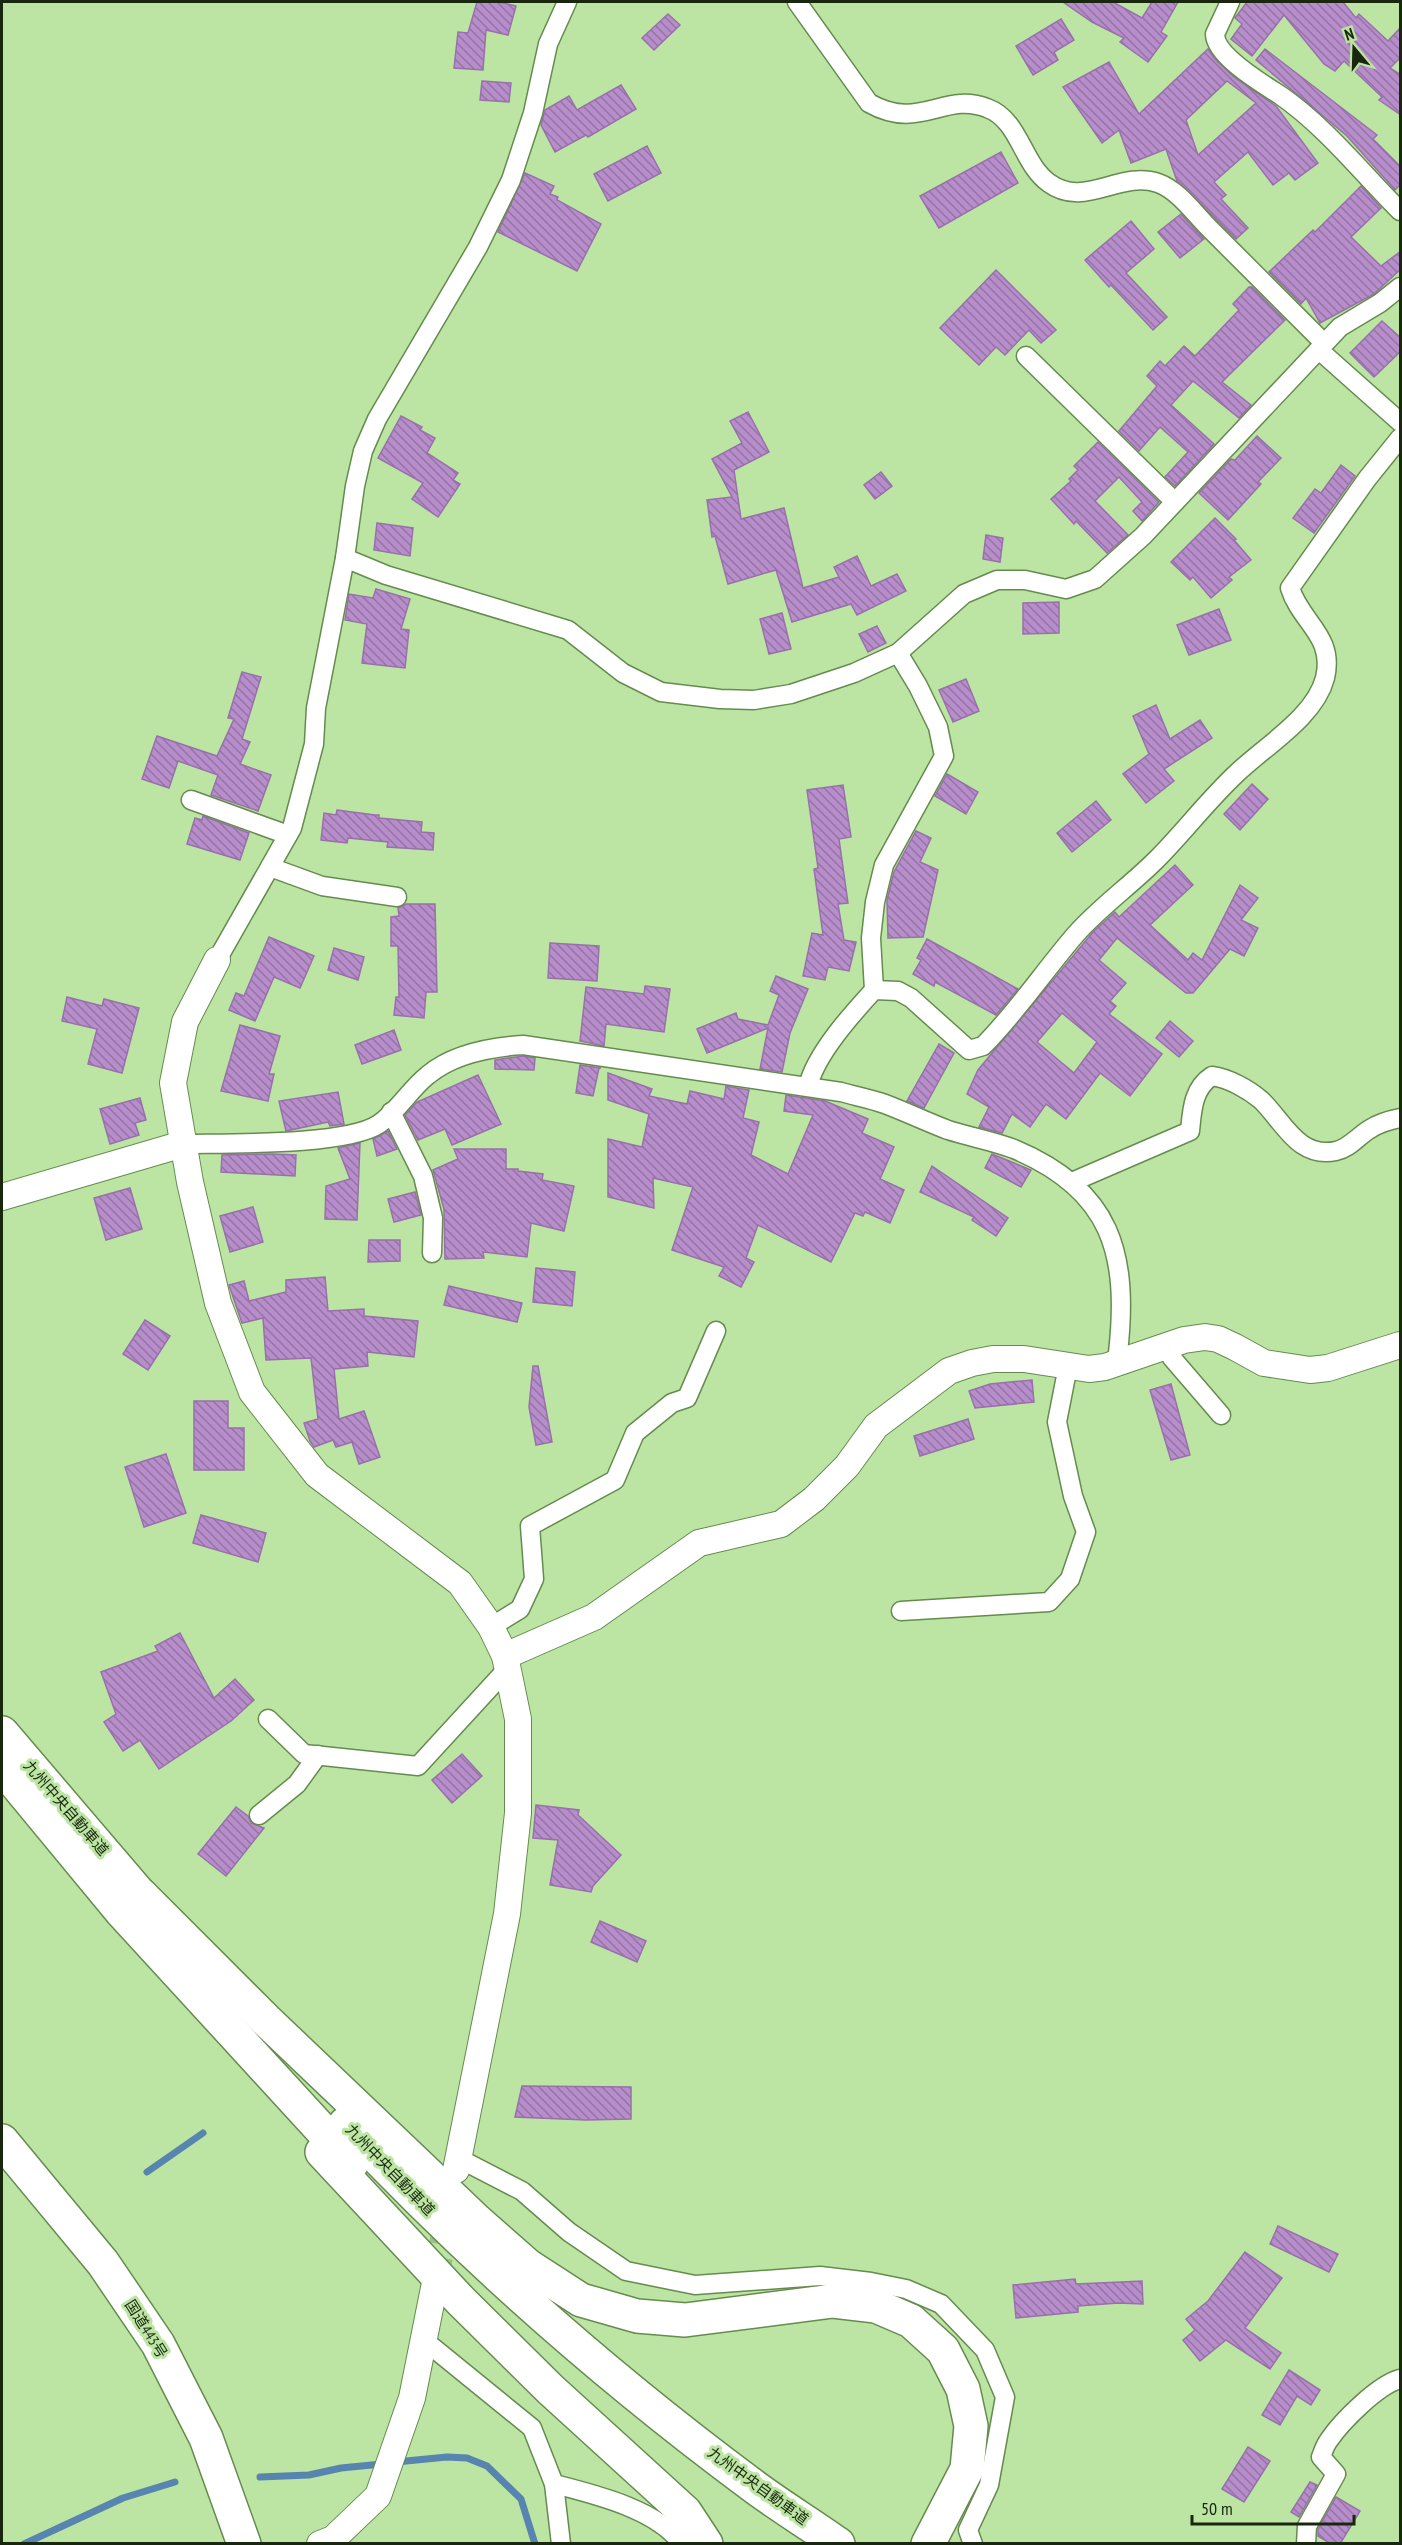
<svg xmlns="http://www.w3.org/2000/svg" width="1402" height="2545" font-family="'PT Sans Narrow','Noto Sans JP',sans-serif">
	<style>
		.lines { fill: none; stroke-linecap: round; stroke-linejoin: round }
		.stream { stroke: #5785b0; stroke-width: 7 }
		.building { fill: url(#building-back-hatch); stroke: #9870ab; stroke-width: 1.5; fill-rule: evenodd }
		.secondary-tunnel { stroke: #9bbf85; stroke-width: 26; stroke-dasharray: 26 13; stroke-linecap: butt }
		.street-casing { stroke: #658b4e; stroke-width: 21 }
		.secondary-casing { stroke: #658b4e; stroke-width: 28 }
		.highway-casing { stroke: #658b4e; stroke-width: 36 }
		.street { stroke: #fff; stroke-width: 18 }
		.secondary { stroke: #fff; stroke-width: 26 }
		.highway { stroke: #fff; stroke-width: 33 }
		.labels { text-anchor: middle; stroke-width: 6; stroke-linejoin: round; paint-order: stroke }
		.street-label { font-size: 15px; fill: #18270e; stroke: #bce5a3 }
	</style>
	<defs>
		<pattern id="building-back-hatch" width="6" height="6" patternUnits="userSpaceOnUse" patternTransform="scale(1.5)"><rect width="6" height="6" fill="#b78ecb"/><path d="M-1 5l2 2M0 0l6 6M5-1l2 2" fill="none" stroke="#9474a3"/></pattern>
	</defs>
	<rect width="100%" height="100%" fill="#bce5a3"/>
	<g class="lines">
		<g class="stream">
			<polyline points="147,2172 203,2133"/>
			<polyline points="396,2462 447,2457 467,2458 487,2466 521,2499 535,2544"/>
			<polyline points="260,2477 309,2475 341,2468 382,2464"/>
			<polyline points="24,2544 123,2498 175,2482"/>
		</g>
	</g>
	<g class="building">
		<polygon points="477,2 499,2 516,6 508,35 486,30 483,70 454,68 458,32 468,33"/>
		<polygon points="1063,2 1113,2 1142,18 1152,2 1178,2 1161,32 1167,36 1148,62 1120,42 1124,38 1092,22"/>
		<polygon points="1247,2 1343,2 1356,18 1359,14 1388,41 1401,27 1401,57 1390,68 1401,75 1401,115 1379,100 1382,97 1344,61 1335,71 1324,64 1284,15 1252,56 1231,39 1242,24 1235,18"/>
		<polygon points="668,14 680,25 654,50 642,38"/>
		<polygon points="1061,19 1074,40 1054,52 1058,60 1033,75 1016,46"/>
		<path d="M1208,49L1215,59L1234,77L1276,106L1318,163L1295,180L1289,173L1273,185L1248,152L1214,182L1226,195L1221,199L1248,228L1236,239L1177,181L1166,149L1131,163L1119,130L1102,143L1063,87L1109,62L1139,114ZM1227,81L1256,103L1198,155L1186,120Z"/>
		<polygon points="1265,49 1377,135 1373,139 1401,167 1401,184 1395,190 1347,136 1256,60"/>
		<polygon points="482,81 511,83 509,102 480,100"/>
		<polygon points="621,85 636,109 588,137 586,135 555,152 541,125 545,110 569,96 577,110"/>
		<polygon points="647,146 661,173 608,201 594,174"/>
		<polygon points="1001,152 1018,183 939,228 920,196"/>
		<polygon points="525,173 554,186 550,194 558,197 557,200 601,224 577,271 498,232"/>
		<polygon points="1361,186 1381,208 1351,237 1381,266 1401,251 1401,269 1374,294 1320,323 1306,298 1301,304 1269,272 1313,230 1315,232"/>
		<polygon points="1181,214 1204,239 1180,258 1158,232"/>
		<polygon points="1131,221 1154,249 1126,273 1167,317 1153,330 1111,285 1109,287 1085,260"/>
		<polygon points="996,270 1056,330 1041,343 1029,330 1005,355 996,347 979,365 940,328"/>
		<polygon points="1249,287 1252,287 1285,320 1222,382 1251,405 1239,418 1193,381 1171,405 1214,444 1175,486 1165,477 1188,452 1160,427 1139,451 1119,431 1157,386 1147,376 1160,361 1165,366 1184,346 1195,356 1239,310 1233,304"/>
		<polygon points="1382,321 1401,338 1401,351 1374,377 1350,353"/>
		<polygon points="748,412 769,452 734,470 741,519 784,508 803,588 839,577 834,567 857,556 871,586 897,574 906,591 857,615 851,604 792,622 776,570 728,584 715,536 712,537 707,500 732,497 712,459 742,443 730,421"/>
		<polygon points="401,416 422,427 420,430 435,438 427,453 458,473 453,480 460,484 438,517 412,499 423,483 378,458"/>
		<polygon points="1257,436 1281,458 1258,482 1261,484 1228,520 1199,493 1231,459 1235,460"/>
		<polygon points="1098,442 1159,502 1142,521 1133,511 1142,502 1119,477 1095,501 1128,535 1107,553 1076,521 1074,524 1051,499 1071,481 1069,479 1078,470 1074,466"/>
		<polygon points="1341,465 1355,476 1314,533 1293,518 1315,489 1321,493"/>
		<polygon points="881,472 892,486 875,499 864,485"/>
		<polygon points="1215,518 1236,539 1234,540 1251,560 1229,577 1232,580 1211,598 1193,577 1190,580 1171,562"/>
		<polygon points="377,523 413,528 410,556 374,550"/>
		<polygon points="986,535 1003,538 1000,562 983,559"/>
		<polygon points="376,589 410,599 401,629 409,630 405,668 362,663 367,624 345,620 349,594 373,598"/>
		<polygon points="1059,602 1059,633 1023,634 1023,603"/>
		<polygon points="1219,609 1231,640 1189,655 1177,625"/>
		<polygon points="782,613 791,649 769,654 760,619"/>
		<polygon points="877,626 886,643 868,652 859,634"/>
		<polygon points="242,672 261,677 242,739 250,742 240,764 271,775 258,811 211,795 218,775 178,761 169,788 142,779 157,736 217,756 234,719 228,718"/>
		<polygon points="966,679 979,711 953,722 939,690"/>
		<polygon points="1156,705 1170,739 1200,720 1212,738 1164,769 1174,781 1146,803 1123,774 1149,754 1133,716"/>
		<polygon points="947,774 978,792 966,814 935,796"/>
		<polygon points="1252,784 1268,799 1240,830 1224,814"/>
		<polygon points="843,785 851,837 839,839 848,903 838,904 844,940 856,942 849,971 828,967 825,980 803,976 812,933 823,935 814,869 818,868 807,790"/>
		<polygon points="1096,801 1111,820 1072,852 1057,833"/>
		<polygon points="337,810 375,815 379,815 379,818 422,822 421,832 434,833 433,850 387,847 388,842 348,838 347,843 321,840 324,813 336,815"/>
		<polygon points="203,816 249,833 240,860 187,844 195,818 202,820"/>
		<polygon points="916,831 931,838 920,862 938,870 923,937 888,938 887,900 894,872"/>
		<path d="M1175,865L1193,885L1150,925L1188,960L1193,953L1202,960L1240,885L1258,898L1241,920L1258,928L1244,956L1230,949L1193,993H1186L1117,938L1099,960L1126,983L1110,1001L1116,1006L1109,1014L1162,1054L1130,1096L1100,1073L1066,1119L1046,1104L1030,1127L1012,1114L1002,1133L979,1127L989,1107L967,1094L978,1070L1093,932L1115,912L1119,917ZM1062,1013L1097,1042L1074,1073L1037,1042Z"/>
		<polygon points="406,904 435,904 437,992 426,992 424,1018 394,1015 396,997 399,997 398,946 391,946 391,917 399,916 398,908"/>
		<polygon points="269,937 314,956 300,988 274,977 255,1021 229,1010 236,993 244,996"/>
		<polygon points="927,939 978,967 1018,989 996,1015 935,982 934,986 913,974 921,960 917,958"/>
		<polygon points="550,943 599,946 597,981 548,978"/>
		<polygon points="334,948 364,957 358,980 328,970"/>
		<polygon points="776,976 808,989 790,1033 782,1072 760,1069 768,1028 707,1053 697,1029 736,1013 738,1019 768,1025 779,995 770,991"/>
		<polygon points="645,986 670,989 664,1032 606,1024 604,1046 580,1041 586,987 644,994"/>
		<polygon points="67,997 102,1006 104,999 139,1008 122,1073 88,1064 97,1029 62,1021"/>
		<polygon points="1170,1021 1193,1041 1179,1057 1156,1038"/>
		<polygon points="240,1025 280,1036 269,1074 274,1074 268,1101 221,1091"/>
		<polygon points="394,1030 401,1050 362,1064 355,1045"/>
		<polygon points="939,1044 954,1053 924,1108 907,1101"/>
		<polygon points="523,1056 535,1058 534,1070 495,1069 495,1060"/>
		<polygon points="580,1065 601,1068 599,1068 593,1096 576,1093"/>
		<polygon points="608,1073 652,1089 649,1096 687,1104 690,1091 724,1099 726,1086 749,1090 743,1118 759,1122 751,1155 788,1174 813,1115 784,1111 786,1095 825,1101 868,1119 862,1133 894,1147 880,1179 904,1190 890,1223 865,1212 863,1216 855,1213 831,1262 758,1225 746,1258 754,1262 741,1287 719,1276 724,1267 672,1250 693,1187 653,1178 654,1208 608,1197 608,1139 642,1147 649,1114 608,1100"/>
		<polygon points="478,1075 501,1124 452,1145 445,1129 418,1140 405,1115 417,1102"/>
		<polygon points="338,1092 344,1124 330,1126 328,1122 286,1131 279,1101"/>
		<polygon points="140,1098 146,1120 135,1123 139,1135 110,1144 100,1109"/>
		<polygon points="388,1131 397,1149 377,1156 373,1139"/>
		<polygon points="360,1143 357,1220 325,1219 326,1186 350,1179 338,1148"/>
		<polygon points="454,1149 506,1149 506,1169 518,1169 518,1171 543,1174 542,1180 574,1186 564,1231 531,1223 527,1257 483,1252 484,1258 445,1259 444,1209 433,1170 458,1159"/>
		<polygon points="272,1154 296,1155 295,1176 221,1172 222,1155"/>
		<polygon points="992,1154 1031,1170 1021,1187 985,1168"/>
		<polygon points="932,1166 1008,1218 996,1236 972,1220 974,1217 920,1192"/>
		<polygon points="130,1188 142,1229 106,1240 94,1198"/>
		<polygon points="415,1192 421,1215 394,1222 388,1199"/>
		<polygon points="253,1207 263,1242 230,1252 220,1216"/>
		<polygon points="369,1240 400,1240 400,1261 368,1262"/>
		<polygon points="536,1268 575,1272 572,1306 533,1302"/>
		<polygon points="325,1277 328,1311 364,1309 364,1316 418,1321 414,1357 367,1352 368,1366 334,1369 339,1419 364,1411 380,1457 359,1464 352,1442 336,1447 333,1440 314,1447 310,1441 304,1423 318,1419 311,1358 266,1360 263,1318 242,1323 229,1285 244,1281 249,1301 286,1292 286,1280"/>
		<polygon points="449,1286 522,1303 517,1322 444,1305"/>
		<polygon points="145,1320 170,1336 148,1370 123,1354"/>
		<polygon points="533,1366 538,1366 552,1442 536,1445 529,1407"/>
		<polygon points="1032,1380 1034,1402 975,1408 969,1391 990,1384"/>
		<polygon points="1171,1384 1190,1455 1171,1460 1150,1390"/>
		<polygon points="194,1401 228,1401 228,1428 244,1428 244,1470 194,1470"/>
		<polygon points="968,1419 974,1439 920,1456 914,1436"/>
		<polygon points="166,1454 186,1513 144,1527 125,1467"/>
		<polygon points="201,1515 266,1533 258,1562 193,1543"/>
		<polygon points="180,1633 214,1698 235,1679 254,1700 231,1721 159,1769 140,1740 123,1751 104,1722 116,1714 101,1672 158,1651 155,1646"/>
		<polygon points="462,1754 482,1776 452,1803 432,1780"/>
		<polygon points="536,1805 579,1810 578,1815 621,1855 593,1886 591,1892 550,1885 558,1840 533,1838"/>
		<polygon points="236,1807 248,1816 251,1823 264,1828 226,1876 198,1854"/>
		<polygon points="600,1921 646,1941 637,1962 591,1942"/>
		<polygon points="522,2086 631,2087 631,2119 586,2120 515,2117"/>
		<polygon points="1278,2226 1338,2254 1329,2272 1270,2244"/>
		<polygon points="1245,2252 1282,2278 1245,2328 1281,2353 1270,2369 1226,2340 1200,2361 1183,2340 1195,2330 1186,2319 1208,2301"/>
		<polygon points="1075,2279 1076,2284 1142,2281 1143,2304 1118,2303 1078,2306 1078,2312 1016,2318 1013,2285"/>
		<polygon points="1289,2370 1320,2390 1311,2405 1297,2396 1280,2425 1262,2415"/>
		<polygon points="1248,2447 1270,2461 1244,2502 1222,2489"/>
		<polygon points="1310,2482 1317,2485 1299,2517 1291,2512"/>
		<polygon points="1336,2497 1360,2511 1340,2544 1331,2544 1318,2536 1318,2529"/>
	</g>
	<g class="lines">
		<polyline class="secondary-tunnel" points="435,2283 448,2213"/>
		<g class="street-casing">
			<g id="street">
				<path d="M797,2L869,103C920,132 944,91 987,108C1020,120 1022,164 1049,183C1084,209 1120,170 1158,183C1178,190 1194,213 1209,228C1247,266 1286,305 1324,343"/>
				<path d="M1230,2L1215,34C1215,56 1263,84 1280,95C1326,127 1361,172 1400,211"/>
				<polyline points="1319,350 1400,422"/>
				<polyline points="1026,356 1175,502"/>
				<polyline points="345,558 386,575 568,630 623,673 661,692 720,699 754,700 791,694 854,673 898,653 964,594 997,580 1025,580 1066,589 1095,579 1143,536 1340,327 1380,303 1400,287"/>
				<polyline points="191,800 288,835"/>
				<polyline points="270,867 322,886 397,897"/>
				<polyline points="217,960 292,828 314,744 316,708 345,558 355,486 363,451 377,419 478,247 511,180 533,113 548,44 567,2"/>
				<polyline points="874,990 871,938 875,902 884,865 944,756 938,727 918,686 898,653"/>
				<path d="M808,1086C816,1054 851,1015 874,990L898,991L911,998L969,1050L983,1046C1017,1012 1044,971 1076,934C1100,907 1131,885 1156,860C1184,832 1208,800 1237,773C1265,746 1315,717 1325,678C1335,636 1301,623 1290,588L1367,479L1400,438"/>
				<polyline points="391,1112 423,1176 433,1218 432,1253"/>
				<path d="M183,1144C226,1143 346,1146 379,1124C398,1111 410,1089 428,1075C453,1054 492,1047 523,1045L841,1092C855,1096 871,1099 885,1104C906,1112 927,1122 948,1130C970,1137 993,1141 1014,1149C1112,1190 1129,1254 1118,1353L1120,1362"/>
				<path d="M1072,1182L1190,1131C1192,1110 1193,1088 1212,1076C1228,1078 1248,1089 1261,1100C1284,1122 1298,1159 1336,1151C1350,1148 1358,1136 1370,1129C1379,1123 1390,1120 1400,1118"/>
				<polyline points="1165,1346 1172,1358 1221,1415"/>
				<polyline points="901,1611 1049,1602 1070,1579 1086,1532 1073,1496 1057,1422 1068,1366"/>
				<polyline points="491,1627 520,1609 534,1579 530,1526 615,1480 635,1433 672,1403 687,1398 716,1331"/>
				<polyline points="268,1719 304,1754 418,1766 507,1669"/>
				<polyline points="259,1815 297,1784 318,1755"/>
				<polyline points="458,2158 522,2191 569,2232 626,2271 695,2285 820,2276 871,2282 906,2289 941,2304 985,2350 1005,2397 989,2485 968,2530 973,2544"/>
				<polyline points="425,2341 532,2428 554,2484 561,2544"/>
				<path d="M554,2484C593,2494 657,2509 682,2544"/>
				<path d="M1306,2544L1307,2526L1336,2474L1321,2457C1323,2452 1325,2445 1329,2440C1342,2421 1378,2385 1400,2379"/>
			</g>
		</g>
		<g class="secondary-casing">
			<g id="secondary">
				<polyline points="217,960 185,1022 173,1083 190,1182 218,1303 252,1392 317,1475 460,1583 491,1627 505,1656 518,1719 518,1813 507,1914 456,2170"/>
				<polyline points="2,1197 183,1144"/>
				<polyline points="505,1656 594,1617 699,1543 781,1524 814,1499 847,1466 876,1426 949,1371 972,1363 993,1359 1024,1359 1089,1369 1105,1367 1184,1340 1205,1337 1218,1339 1235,1347 1264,1363 1310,1370 1328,1368 1400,1345"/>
				<polyline points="320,2544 333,2539 378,2496 412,2398 435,2283"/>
			</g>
		</g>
		<g class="highway-casing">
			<g id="highway">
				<polyline points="2,1733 154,1911"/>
				<polyline points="2,1767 121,1911 352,2163"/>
				<polyline points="141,1895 266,2020 477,2221 527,2265 581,2300 637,2316 685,2320 833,2301 876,2306 911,2321 943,2350 963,2389 971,2426 967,2469 928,2544"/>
				<path d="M345,2124C467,2254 608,2378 752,2485C780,2506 810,2524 838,2544"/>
				<polyline points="2,2141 103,2263 158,2344 206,2438 244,2544"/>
				<polyline points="322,2152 460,2300 550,2389 685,2512 706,2544"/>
			</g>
		</g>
		<use href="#street" class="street"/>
		<use href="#secondary" class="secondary"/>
		<use href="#highway" class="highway"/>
	</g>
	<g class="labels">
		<g class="street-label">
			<text transform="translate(66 1808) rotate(49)" y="5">九州中央自動車道</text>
			<text transform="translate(390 2170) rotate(46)" y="5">九州中央自動車道</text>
			<text transform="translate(146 2329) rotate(58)" y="5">国道443号</text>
			<text transform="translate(758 2486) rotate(36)" y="5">九州中央自動車道</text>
		</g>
	</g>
	<rect width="1402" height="2545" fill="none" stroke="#18270e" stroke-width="6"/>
	<g transform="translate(1354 48) rotate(341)" stroke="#bce5a3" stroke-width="4.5" paint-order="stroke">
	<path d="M0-4.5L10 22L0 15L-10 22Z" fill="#18270e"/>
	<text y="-9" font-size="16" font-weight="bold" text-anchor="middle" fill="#18270e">N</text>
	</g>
	<path d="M1192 2515v9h162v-9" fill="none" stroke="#18270e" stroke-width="3"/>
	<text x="1201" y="2515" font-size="18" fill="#18270e" stroke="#bce5a3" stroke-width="4.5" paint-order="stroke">50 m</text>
</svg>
